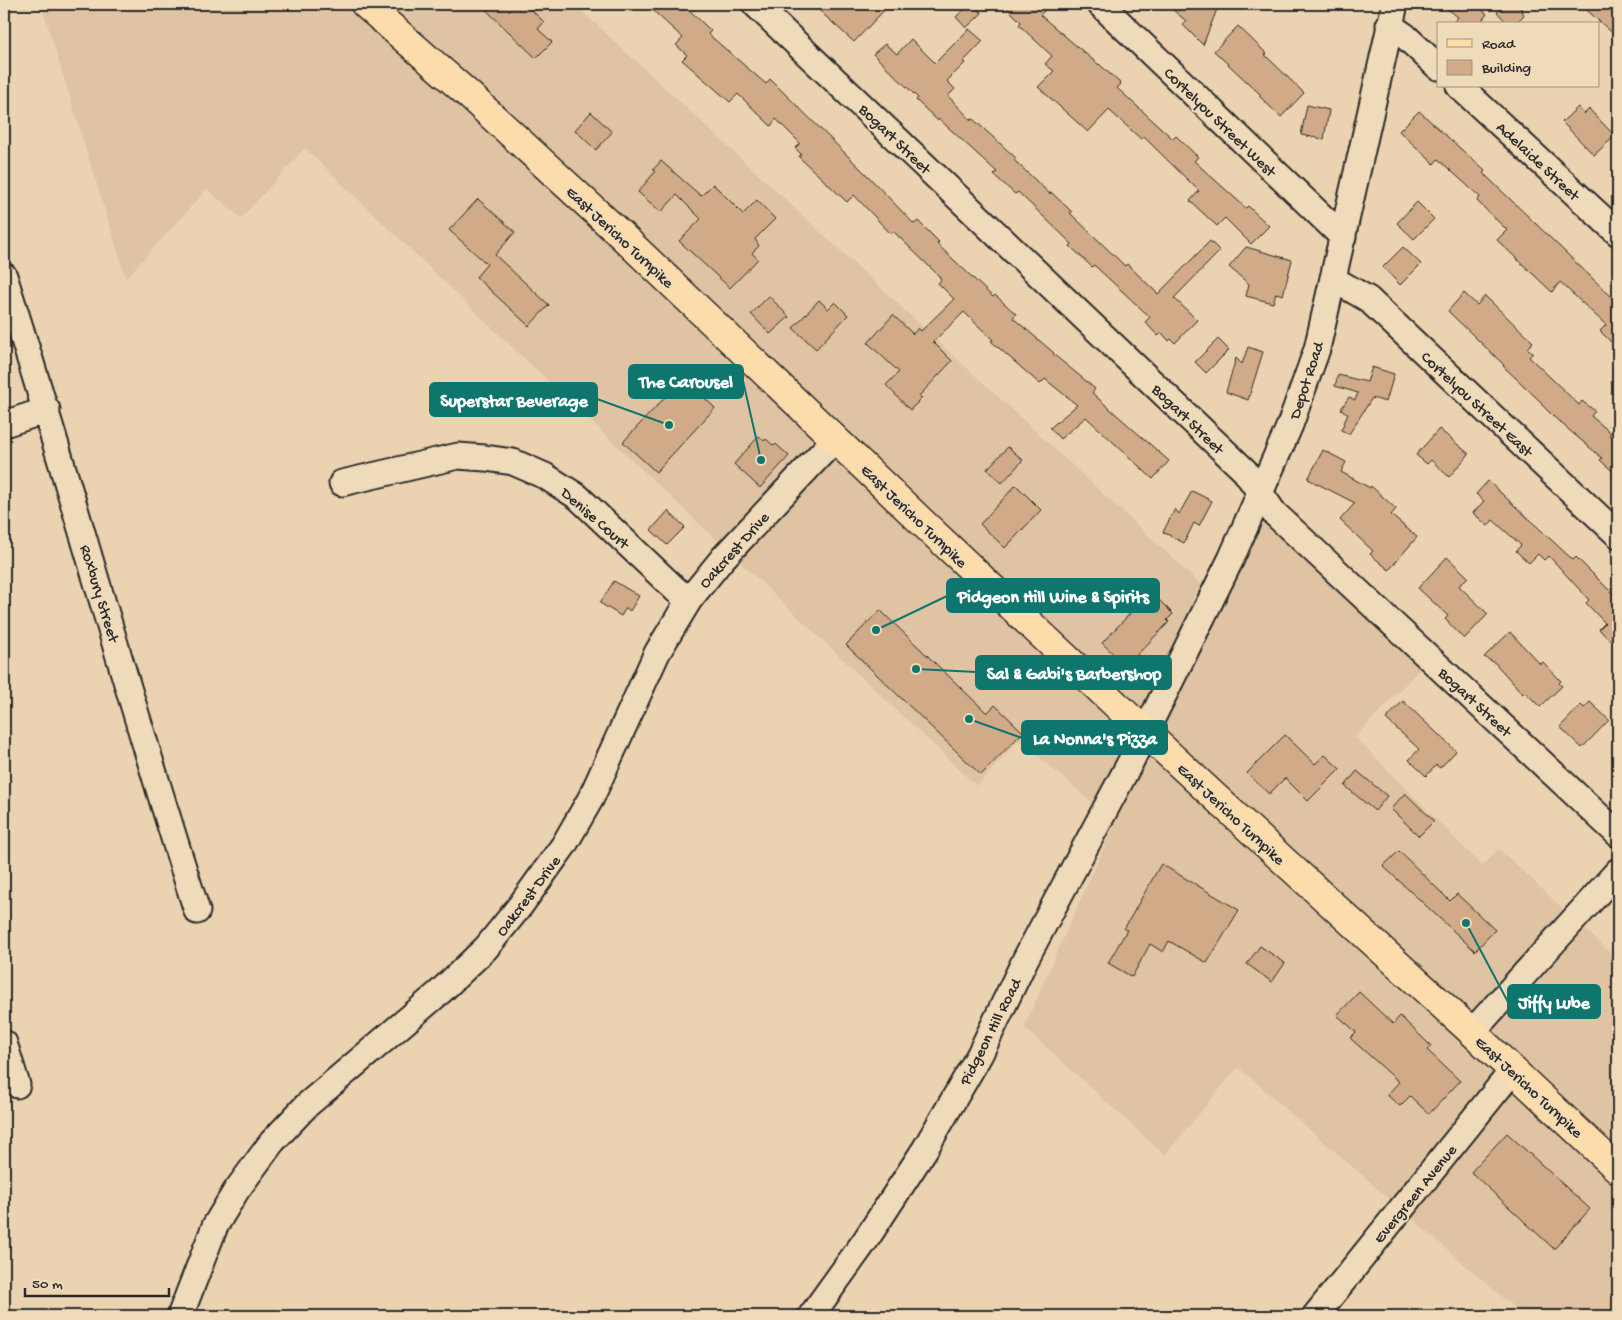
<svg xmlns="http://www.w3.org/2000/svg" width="1622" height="1320" font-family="'Gochi Hand',sans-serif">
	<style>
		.built { fill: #dfc3a2 }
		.building { fill: #d1ab87; stroke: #2b2b2b }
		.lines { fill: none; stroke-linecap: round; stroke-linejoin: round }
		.minor-casing { stroke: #2b2b2b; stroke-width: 29 }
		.major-casing { stroke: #2b2b2b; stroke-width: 31 }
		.minor { stroke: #efdab9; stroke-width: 25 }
		.major { stroke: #fddcac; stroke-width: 28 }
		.labels { text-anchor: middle; stroke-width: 4; stroke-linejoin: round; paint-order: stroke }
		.street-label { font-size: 16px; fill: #2b2b2b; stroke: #efdab9 }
		.leader { fill: none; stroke: #0f766e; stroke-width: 2 }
		.callout-dot { fill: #0f766e; stroke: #efdab9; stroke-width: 2 }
		.callout { fill: #0f766e; stroke: #0f766e; stroke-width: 2 }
		.callout-label { font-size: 18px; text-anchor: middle; font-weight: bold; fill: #fff }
	</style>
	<rect width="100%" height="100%" fill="#ebd2b0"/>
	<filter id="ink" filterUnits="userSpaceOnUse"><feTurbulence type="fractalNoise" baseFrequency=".02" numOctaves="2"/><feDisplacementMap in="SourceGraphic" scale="10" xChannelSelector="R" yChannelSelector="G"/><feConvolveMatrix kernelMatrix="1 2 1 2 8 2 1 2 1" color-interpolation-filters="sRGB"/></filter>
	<g filter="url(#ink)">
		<polygon class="built" points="41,4 574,4 1222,604 1261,517 1420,669 1355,737 1482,866 1499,849 1618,960 1618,1316 1524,1316 1238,1067 1165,1155 1024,1027 1115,822 1019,740 977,786 489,325 305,148 241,218 207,189 126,278"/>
		<g class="building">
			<polygon points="480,4 525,4 544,22 538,29 552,42 536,58"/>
			<polygon points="646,4 683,4 711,31 708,34 766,84 770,79 866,174 914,224 918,221 939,242 937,244 993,297 995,295 1016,314 1013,318 1054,353 1053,354 1086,381 1095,389 1092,393 1169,461 1153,479 1086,417 1060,439 1050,428 1077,405 1045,379 1040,384 991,341 993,340 964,312 933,342 952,361 919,396 922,398 910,410 886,385 899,372 868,343 893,315 913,334 918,328 921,331 954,299 938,283 941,280 939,276 893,231 891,234 854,195 847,202 799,157 801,154 795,148 800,143 776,119 771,126 738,94 730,102 682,60 687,55 676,45 683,38"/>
			<polygon points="812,4 890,4 854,42"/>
			<polygon points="970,4 972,4 982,13 966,28 956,17"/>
			<polygon points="1003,4 1051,4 1040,15 1099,65 1099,64 1121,84 1117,88 1173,139 1176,136 1198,157 1194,161 1246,208 1248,206 1269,226 1251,244 1225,218 1217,226 1190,201 1199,191 1144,137 1141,139 1109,110 1088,132 1038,87 1054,71 1045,64 1052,56 1019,25 1021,22"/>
			<polygon points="1166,4 1219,4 1203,45 1182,24 1186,21"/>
			<polygon points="1441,4 1475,4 1487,14 1479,24 1452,24 1458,17"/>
			<polygon points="1506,4 1519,4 1524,15 1515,24 1508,24 1497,12"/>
			<polygon points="1580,4 1618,4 1618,38"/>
			<polygon points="1238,26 1267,54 1265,55 1304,93 1281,117 1259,96 1261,95 1214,51"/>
			<polygon points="969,29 983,41 963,62 965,63 947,81 955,89 948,96 971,120 973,119 1016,158 1014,160 1050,194 1051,192 1072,212 1070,213 1125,266 1127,264 1158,294 1210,241 1220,251 1174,298 1197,320 1175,343 1171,339 1169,341 1162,333 1158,336 1145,322 1150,317 1094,265 1092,267 1070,246 1072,244 1018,192 1015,194 994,175 997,172 939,119 938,121 916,100 918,98 873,54 885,44 897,54 911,39 935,63"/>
			<polygon points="1307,105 1329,110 1324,139 1301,135"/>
			<polygon points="1578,107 1584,114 1589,109 1615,136 1594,155 1562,122"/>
			<polygon points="1419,111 1485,171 1483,173 1618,303 1618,349 1600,331 1606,325 1560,282 1552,292 1497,240 1507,230 1477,201 1480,197 1438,159 1434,164 1399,131"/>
			<polygon points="591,112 612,132 596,150 575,130"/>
			<polygon points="661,161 701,196 713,184 743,214 757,200 775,219 755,239 759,246 752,253 758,259 730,288 679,241 701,219 677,195 661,212 638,192 655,172 653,170"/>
			<polygon points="478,199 515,232 495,255 549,305 529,326 476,277 487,264 449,230"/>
			<polygon points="1417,202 1434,219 1414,239 1397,223"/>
			<polygon points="1246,247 1292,260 1283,295 1276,293 1273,303 1246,296 1249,284 1229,267"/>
			<polygon points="1403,247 1421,264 1400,285 1383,267"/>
			<polygon points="1464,293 1477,305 1485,296 1533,342 1527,348 1533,353 1529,357 1579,405 1582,401 1595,411 1591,416 1611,433 1609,435 1617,441 1618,440 1618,476 1600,460 1602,458 1555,418 1541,404 1542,403 1503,366 1504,365 1448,311"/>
			<polygon points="769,296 789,317 770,334 751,314"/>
			<polygon points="819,300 828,309 835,302 848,315 816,349 793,328"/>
			<polygon points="1218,339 1229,350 1206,373 1195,362"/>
			<polygon points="1248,347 1263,352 1248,400 1226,392 1236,358 1242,364"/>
			<polygon points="1372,367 1394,374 1386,402 1372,398 1349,434 1341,430 1348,414 1341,409 1349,397 1355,400 1358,393 1335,386 1338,375 1367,382"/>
			<polygon points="683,378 715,408 656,472 623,442"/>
			<polygon points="1439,429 1469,454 1449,477 1431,460 1427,464 1416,455"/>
			<polygon points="759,436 764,441 766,439 774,446 776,444 789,456 760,488 734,464"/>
			<polygon points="1008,447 1023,460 1002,483 987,469"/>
			<polygon points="1323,450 1346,462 1341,472 1370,488 1371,486 1396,509 1391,515 1417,537 1389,570 1370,554 1373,551 1340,520 1355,503 1308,479"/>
			<polygon points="1488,481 1573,560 1576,557 1618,599 1618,637 1615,634 1609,640 1599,629 1605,623 1586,603 1589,600 1549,556 1544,560 1538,554 1529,563 1516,551 1521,545 1493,520 1488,526 1473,513 1484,501 1476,494"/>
			<polygon points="1016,485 1041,510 1005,548 980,524"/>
			<polygon points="1192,491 1212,501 1199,526 1194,523 1184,543 1163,532 1175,509 1179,514"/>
			<polygon points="668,511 685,527 667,545 651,530"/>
			<polygon points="1447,557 1468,577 1459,586 1488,614 1464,639 1445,619 1448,616 1418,588"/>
			<polygon points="614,581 639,596 630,611 626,608 621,616 600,603"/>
			<polygon points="1152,593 1173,614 1167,620 1169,622 1126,666 1102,643 1139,604 1141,606"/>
			<polygon points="880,610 987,713 995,705 1023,732 981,775 846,645"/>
			<polygon points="1510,632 1540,664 1543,662 1561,681 1559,683 1562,686 1540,707 1525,692 1523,694 1495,663 1484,657"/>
			<polygon points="1403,701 1456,751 1440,768 1436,765 1426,776 1409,760 1419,749 1386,719"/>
			<polygon points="1590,702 1609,720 1582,748 1560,727 1581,705 1584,708"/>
			<polygon points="1285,735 1315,764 1325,755 1340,769 1308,801 1285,778 1269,794 1247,773"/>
			<polygon points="1357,771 1387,796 1375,811 1345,786"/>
			<polygon points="1405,793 1434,821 1419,836 1391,809"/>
			<polygon points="1399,851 1450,901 1457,894 1495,930 1475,951 1383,866"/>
			<polygon points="1161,864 1239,910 1207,963 1169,941 1163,952 1150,944 1132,977 1108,963 1127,930 1124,929"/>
			<polygon points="1260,946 1285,963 1272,982 1247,964"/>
			<polygon points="1359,992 1393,1024 1400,1016 1431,1046 1427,1050 1460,1081 1429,1114 1410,1096 1400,1106 1387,1095 1399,1082 1350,1038 1356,1032 1337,1015"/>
			<polygon points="1507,1133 1590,1209 1554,1249 1471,1172"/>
		</g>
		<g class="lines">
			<g class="minor-casing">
				<g id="minor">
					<polyline points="755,4 1245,471 1274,513 1618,834"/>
					<polyline points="1100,4 1343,237"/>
					<polyline points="1389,25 1405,36 1438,67"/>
					<polyline points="1459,86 1618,233"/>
					<path d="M4,276C71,487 129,700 197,911"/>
					<polyline points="1333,279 1368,299 1618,535"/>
					<polyline points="4,424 47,410"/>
					<polyline points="342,483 458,456 485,458 513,462 545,476 578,497 676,590 689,600"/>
					<polyline points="1472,1032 1618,871"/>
					<polyline points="4,1043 17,1085"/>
					<polyline points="180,1316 215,1226 236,1191 272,1142 307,1105 440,992 486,948 520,906 564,845 591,798 657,653 689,600 723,558 835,439"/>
					<polyline points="811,1316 865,1241 925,1149 980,1054 1026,958 1131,761 1231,559 1290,425 1317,349 1395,4"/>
					<polyline points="1315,1316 1513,1070"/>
				</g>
			</g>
			<g class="major-casing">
				<polyline id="major" points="365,4 468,94 620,234 924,524 1145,732 1283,860 1472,1032 1618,1169"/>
			</g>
			<use href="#minor" class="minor"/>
			<use href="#major" class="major"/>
		</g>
	</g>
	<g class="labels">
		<g class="street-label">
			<text transform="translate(1221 121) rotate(44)" y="6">Cortelyou Street West</text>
			<text transform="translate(896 138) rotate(44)" y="6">Bogart Street</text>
			<text transform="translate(1539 160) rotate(43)" y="6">Adelaide Street</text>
			<text transform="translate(621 236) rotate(43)" y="6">East Jericho Turnpike</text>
			<text transform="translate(1305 380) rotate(-72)" y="6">Depot Road</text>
			<text transform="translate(1478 403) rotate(43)" y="6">Cortelyou Street East</text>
			<text transform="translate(1189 418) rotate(44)" y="6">Bogart Street</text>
			<text transform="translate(915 515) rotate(44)" y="6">East Jericho Turnpike</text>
			<text transform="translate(596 517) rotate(41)" y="6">Denise Court</text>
			<text transform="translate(733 549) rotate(-48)" y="6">Oakcrest Drive</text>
			<text transform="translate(101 593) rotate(73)" y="6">Roxbury Street</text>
			<text transform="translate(1476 701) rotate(43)" y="6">Bogart Street</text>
			<text transform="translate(1232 813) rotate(43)" y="6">East Jericho Turnpike</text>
			<text transform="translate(527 895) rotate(-53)" y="6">Oakcrest Drive</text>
			<text transform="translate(989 1031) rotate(-63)" y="6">Pidgeon Hill Road</text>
			<text transform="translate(1530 1086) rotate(43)" y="6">East Jericho Turnpike</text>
			<text transform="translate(1414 1193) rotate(-51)" y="6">Evergreen Avenue</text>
		</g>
	</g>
	<path class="leader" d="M761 460L743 381M669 425L597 399M876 630L947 596M916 669L976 672M969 719L1022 738M1466 923L1508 1002"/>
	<g class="callout-dot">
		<circle cx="761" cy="460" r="5"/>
		<circle cx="669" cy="425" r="5"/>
		<circle cx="876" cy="630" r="5"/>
		<circle cx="916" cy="669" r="5"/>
		<circle cx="969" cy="719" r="5"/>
		<circle cx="1466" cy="923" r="5"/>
	</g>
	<g class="callout">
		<rect x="629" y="365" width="114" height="33" rx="5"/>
		<rect x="430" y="383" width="167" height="33" rx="5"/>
		<rect x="947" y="579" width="212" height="33" rx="5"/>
		<rect x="976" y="656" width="195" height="33" rx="5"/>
		<rect x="1022" y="721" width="145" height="33" rx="5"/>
		<rect x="1508" y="985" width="92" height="33" rx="5"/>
	</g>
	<g class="callout-label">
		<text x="686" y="387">The Carousel</text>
		<text x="514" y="406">Superstar Beverage</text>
		<text x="1053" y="602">Pidgeon Hill Wine &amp; Spirits</text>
		<text x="1074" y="679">Sal &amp; Gabi's Barbershop</text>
		<text x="1095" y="744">La Nonna's Pizza</text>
		<text x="1554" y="1008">Jiffy Lube</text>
	</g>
	<rect width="1622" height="1320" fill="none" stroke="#efdab9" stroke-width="20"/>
	<rect x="10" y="10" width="1602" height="1300" fill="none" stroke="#2b2b2b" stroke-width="2" filter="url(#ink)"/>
	<rect x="1437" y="22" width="162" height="65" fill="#efdab9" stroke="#a19480"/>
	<rect x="1447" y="39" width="25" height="8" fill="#fddcac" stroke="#a19480"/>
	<text x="1482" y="48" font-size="15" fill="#2b2b2b">Road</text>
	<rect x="1447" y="60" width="25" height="15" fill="#d1ab87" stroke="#a19480"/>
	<text x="1482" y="72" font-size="15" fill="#2b2b2b">Building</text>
	<path d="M25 1288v8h144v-8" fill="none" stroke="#2b2b2b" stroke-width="2.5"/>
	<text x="32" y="1288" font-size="15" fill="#2b2b2b" stroke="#efdab9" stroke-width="4" paint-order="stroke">50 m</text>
</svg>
